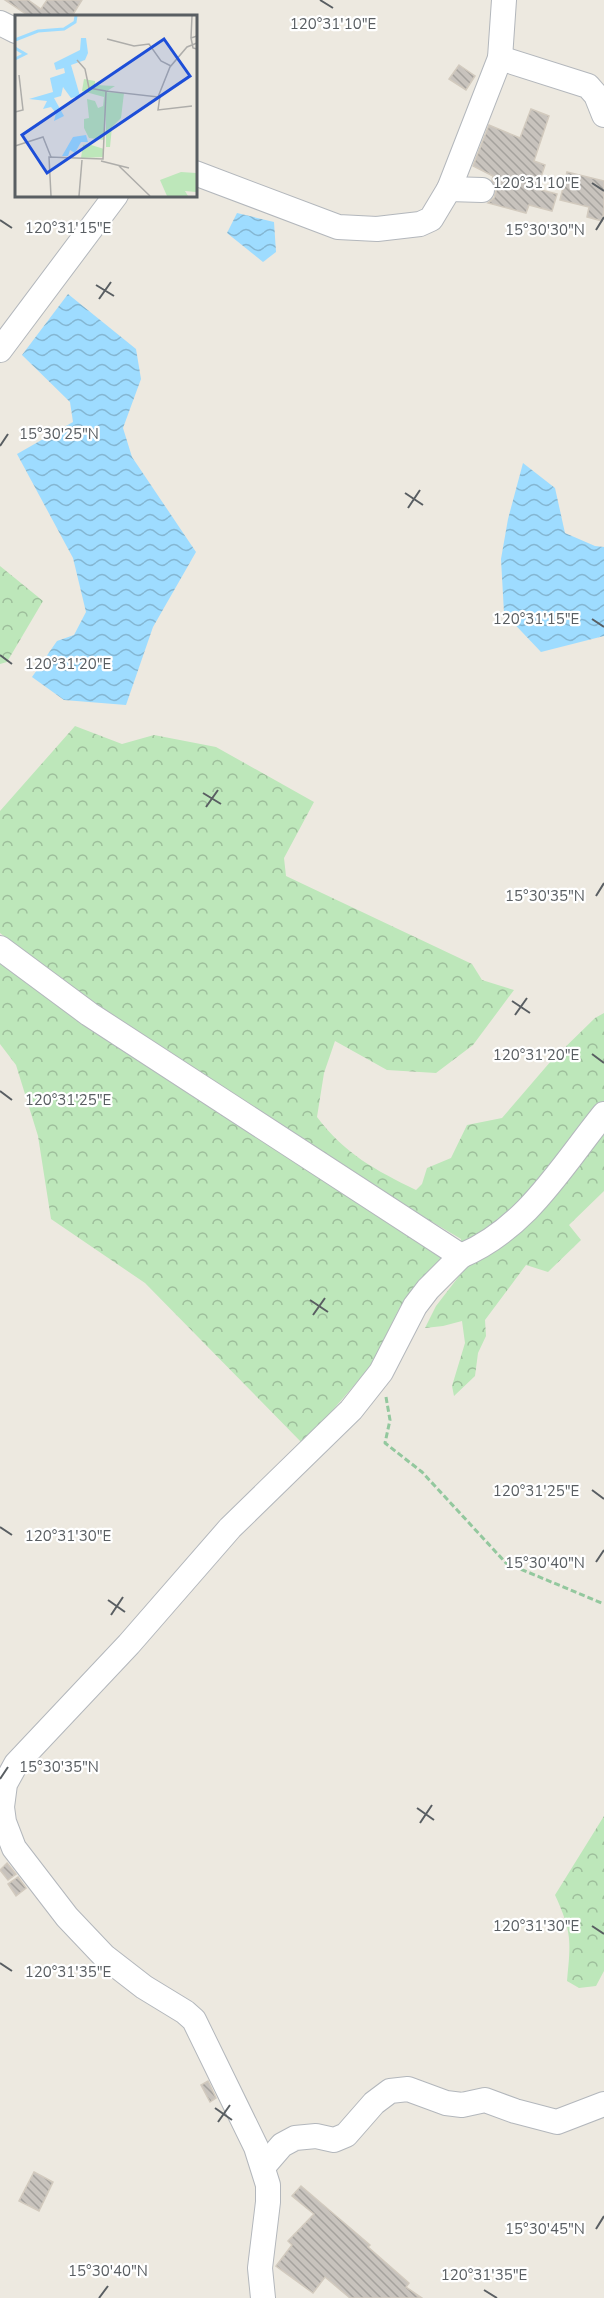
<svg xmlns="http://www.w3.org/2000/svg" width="604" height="2298" font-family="'Nunito Sans',sans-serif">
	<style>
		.forest { fill: url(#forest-crowns) }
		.water { fill: url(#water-waves) }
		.building { fill: url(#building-back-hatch); stroke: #d2cabe; stroke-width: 1.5 }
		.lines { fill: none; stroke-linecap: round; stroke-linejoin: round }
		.minor-casing { stroke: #b3b7bc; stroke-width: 26 }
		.path { stroke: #93c89e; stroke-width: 3; stroke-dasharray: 6 3; stroke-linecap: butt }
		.minor { stroke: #fff; stroke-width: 24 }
		.ticks { fill: none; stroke: #595e62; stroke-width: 2 }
		.inset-river { fill: none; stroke: #9edcff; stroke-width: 3 }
		.inset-road { fill: none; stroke: #aeadaa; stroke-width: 1.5 }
		.view { fill: #1d4ed8; fill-opacity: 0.15; stroke: #1d4ed8; stroke-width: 3 }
		.inset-edge { fill: none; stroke: #595e62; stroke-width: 3 }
		.ticks-label { font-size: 15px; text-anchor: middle; fill: #595e62; stroke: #fff; stroke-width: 4.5; stroke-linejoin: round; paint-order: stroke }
	</style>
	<defs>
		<pattern id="forest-crowns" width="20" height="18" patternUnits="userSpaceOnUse" patternTransform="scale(1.5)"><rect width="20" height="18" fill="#bde7ba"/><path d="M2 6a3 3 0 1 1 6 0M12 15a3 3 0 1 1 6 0" fill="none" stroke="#9dbe9b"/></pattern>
		<pattern id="water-waves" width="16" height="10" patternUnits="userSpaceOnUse" patternTransform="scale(1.5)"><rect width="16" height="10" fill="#9edcff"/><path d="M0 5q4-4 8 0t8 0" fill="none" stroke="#84b6d2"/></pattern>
		<pattern id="building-back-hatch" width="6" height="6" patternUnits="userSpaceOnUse" patternTransform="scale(1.5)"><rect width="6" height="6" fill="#c8c3bd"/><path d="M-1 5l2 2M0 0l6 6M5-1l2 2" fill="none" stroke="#a5a29d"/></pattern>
	</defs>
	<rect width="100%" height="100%" fill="#ede9e0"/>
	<g class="forest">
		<polygon points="0,566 43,601 7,662 0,664"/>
		<path d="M75,726L122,744L154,735L216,747L314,802L284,858L286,876L472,964L482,980L514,990L473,1045L436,1073L387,1070L335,1041L324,1073L317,1117C345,1154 375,1170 416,1190L422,1184L427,1168L451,1158L467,1125L502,1118L551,1061L595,1018L604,1013V1191L569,1225L581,1240L548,1272L526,1265L485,1320L486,1336L478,1353L475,1376L454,1396L452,1386L465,1343L462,1321L443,1326L425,1328L436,1306L463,1271L461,1239L417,1213L92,1008L0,933V811Z"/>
		<polygon points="0,957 447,1258 400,1307 372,1365 303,1444 145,1283 51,1219 38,1136 16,1065 0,1044"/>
		<path d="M604,1816V1971L596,1986L579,1988L567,1981C571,1941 572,1932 555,1895Z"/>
	</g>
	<g class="water">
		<polygon points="237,213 274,222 276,252 263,262 227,233"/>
		<polygon points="68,294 136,349 141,379 123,428 132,457 196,552 153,627 126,705 64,700 32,677 57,641 74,635 86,612 73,558 17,454 73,422 70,402 22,355"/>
		<polygon points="523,463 555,488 565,533 595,546 604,547 604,636 541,652 504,613 501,559 508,519"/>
	</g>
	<g class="building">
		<polygon points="5,0 28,0 41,9 47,0 82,0 72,16 29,16"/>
		<polygon points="459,65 475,76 466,90 449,79"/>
		<polygon points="531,109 549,116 534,161 545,165 537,189 557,194 552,211 529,205 526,213 488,203 494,198 496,191 492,181 493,176 473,166 489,125 520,138"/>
		<polygon points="567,172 604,181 604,211 602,221 587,217 589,207 560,200"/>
		<polygon points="7,1863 16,1874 8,1880 0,1870"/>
		<polygon points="18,1877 26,1888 16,1896 8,1884"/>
		<polygon points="208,2081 216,2098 210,2102 201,2085"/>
		<polygon points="34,2172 53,2182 39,2211 19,2201"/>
		<polygon points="301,2186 370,2245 368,2247 409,2283 406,2287 422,2298 350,2298 325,2277 313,2293 276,2266 292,2245 288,2241 314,2214 292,2196"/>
	</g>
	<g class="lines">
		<g class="minor-casing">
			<g id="minor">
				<polyline points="0,23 16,31"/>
				<polyline points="500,58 588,86 596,95 604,115"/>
				<polyline points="195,173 338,227 377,229 420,224 431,219 449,189 500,58 504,0"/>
				<polyline points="449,189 482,190"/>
				<polyline points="0,350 116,195"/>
				<polyline points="0,948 89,1014 461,1256 428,1289 415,1306 381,1372 351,1410 230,1528 129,1644 16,1764 5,1784 2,1807 4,1822 14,1848 67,1917 104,1956 144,1987 185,2012 194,2020 256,2147 268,2185 268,2202 260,2268 263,2298"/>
				<path d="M461,1256C527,1228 561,1167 604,1114"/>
				<polyline points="263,2167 282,2145 295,2138 316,2136 334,2140 346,2135 374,2103 390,2091 408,2089 446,2103 462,2105 485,2100 515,2111 557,2122 604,2104"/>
			</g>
		</g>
		<polyline class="path" points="386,1397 390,1420 385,1443 422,1472 506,1563 604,1604"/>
		<use href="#minor" class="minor"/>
	</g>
	<path class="ticks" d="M320,0L333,8M592,183L604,191M0,220L12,228M596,230L604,217M96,285L114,296M99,299L111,282M0,446L8,434M405,493L423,505M408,508L420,490M592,619L604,627M0,655L12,664M203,793L221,804M206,807L218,790M596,896L604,883M512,1001L530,1013M515,1015L527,998M592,1054L604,1063M0,1091L12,1100M310,1300L328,1312M313,1315L325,1298M592,1490L604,1499M0,1527L12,1535M596,1562L604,1550M108,1600L125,1612M111,1615L123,1597M0,1779L8,1767M417,1808L434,1820M420,1823L432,1805M592,1926L604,1934M0,1963L12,1971M215,2108L232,2120M218,2122L230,2105M596,2229L604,2216M484,2290L497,2298M99,2298L108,2286"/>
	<g transform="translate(15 15)">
		<rect width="182" height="182" fill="#ede9e0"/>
		<path d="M69,64L80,66V70L100,71L92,76L89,125L74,123L69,113V104L74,103L72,84L80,86L83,93L88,91L89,82L67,76ZM91,77L109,78L106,103L97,112L95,132H91ZM73,129L89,134L88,142L66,143L68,130ZM166,157L181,158V177L170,176L173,181H152L145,165Z" fill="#bde7ba"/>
		<path d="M66,23H71L73,38L70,45L56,50L65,81L56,83L48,72L46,81L39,83L49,101L39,106L41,98L36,92L28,94L32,86L14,84L38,77L35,63L50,58L49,53L41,55L39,48L65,35ZM71,120L73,127H66L60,138L55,135L53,141H47L58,122Z" fill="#9edcff"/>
		<path class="inset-river" d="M0,25L23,16L49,14L60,7L61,1M0,33L10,39L0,44"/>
		<path class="inset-road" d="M182,21L176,23L178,33L182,34M176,23L177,1M92,24L119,31L134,29L146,46L156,51M62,45L70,54L74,73L91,76M145,81L143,95L177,91M0,97L8,95L4,60M0,131L28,122L36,142M86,146L114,153M104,151L135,181M36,181L34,142L88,144L91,76L143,82L155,52L172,32L182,28M64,181L67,145"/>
		<path class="view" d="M149,24L175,61L32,158L7,120Z"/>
		<rect width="182" height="182" class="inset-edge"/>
	</g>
	<g class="ticks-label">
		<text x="333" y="29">120°31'10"E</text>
		<text x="536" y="188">120°31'10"E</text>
		<text x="68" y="233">120°31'15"E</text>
		<text x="545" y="235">15°30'30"N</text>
		<text x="59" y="439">15°30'25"N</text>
		<text x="536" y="624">120°31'15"E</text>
		<text x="68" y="669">120°31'20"E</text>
		<text x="545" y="901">15°30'35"N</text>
		<text x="536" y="1060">120°31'20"E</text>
		<text x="68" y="1105">120°31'25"E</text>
		<text x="536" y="1496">120°31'25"E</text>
		<text x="68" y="1541">120°31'30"E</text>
		<text x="545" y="1568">15°30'40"N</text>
		<text x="59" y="1772">15°30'35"N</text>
		<text x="536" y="1931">120°31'30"E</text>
		<text x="68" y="1977">120°31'35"E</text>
		<text x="545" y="2234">15°30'45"N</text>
		<text x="108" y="2276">15°30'40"N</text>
		<text x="484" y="2280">120°31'35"E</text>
	</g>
</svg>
